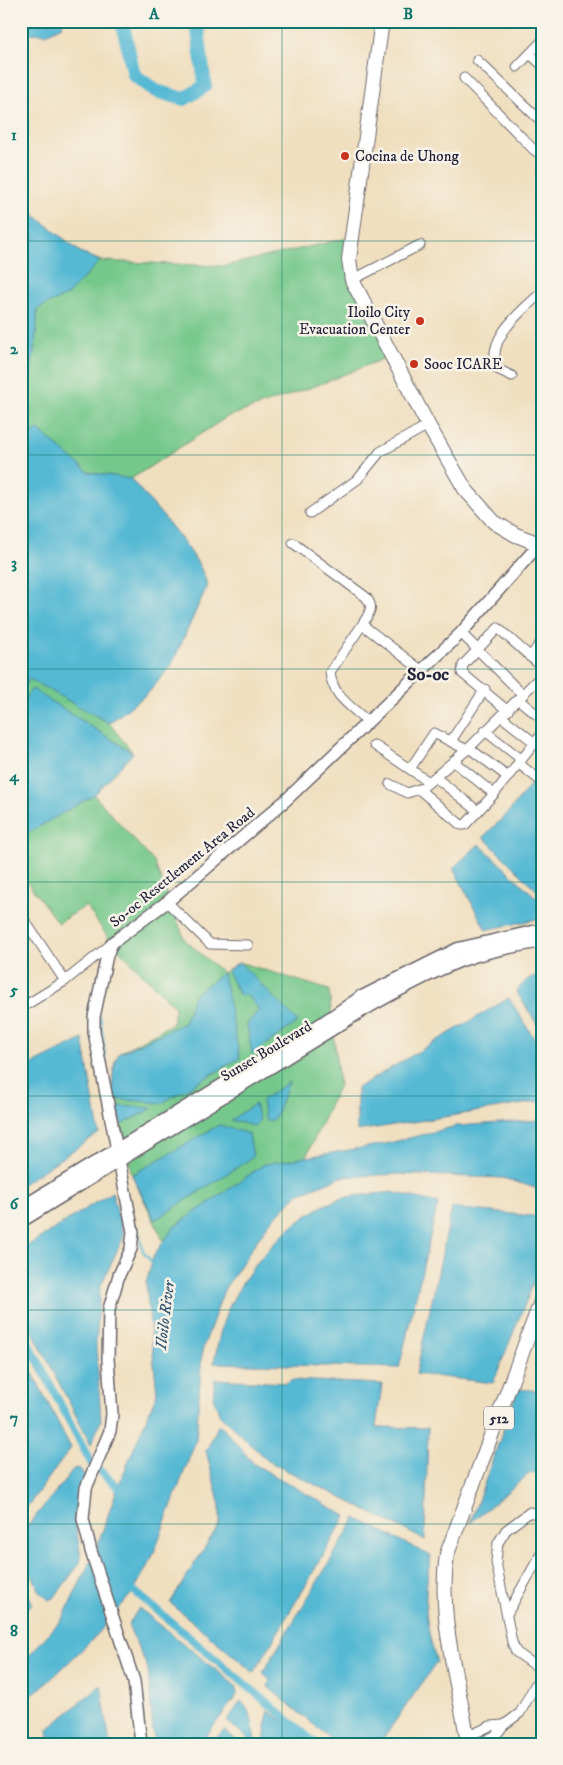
<svg xmlns="http://www.w3.org/2000/svg" width="563" height="1765" font-family="'IM FELL DW Pica',serif">
	<style>
		.green { fill: #75c88b; stroke: #4c7563 }
		.water { fill: #56b9d4; stroke: #3c6e88 }
		.lines { fill: none; stroke-linecap: round; stroke-linejoin: round }
		.stream { stroke: #56b9d4; stroke-width: 2.5 }
		.canal { stroke: #56b9d4; stroke-width: 8 }
		.river { stroke: #56b9d4; stroke-width: 14 }
		.minor-casing { stroke: #6a6469; stroke-width: 11 }
		.tertiary-casing { stroke: #6a6469; stroke-width: 14 }
		.secondary-casing { stroke: #6a6469; stroke-width: 15 }
		.primary-casing { stroke: #6a6469; stroke-width: 16 }
		.minor { stroke: #fff; stroke-width: 9 }
		.tertiary { stroke: #fff; stroke-width: 11 }
		.secondary { stroke: #fff; stroke-width: 12 }
		.primary { stroke: #fff; stroke-width: 14 }
		.grid { fill: none; stroke: #0f766e; stroke-width: 1; stroke-opacity: 0.55 }
		.poi-dot { fill: #c8321e; stroke: #f7f3e8; stroke-width: 2 }
		.labels { text-anchor: middle; stroke-width: 5; stroke-linejoin: round; paint-order: stroke }
		.shield { fill: #f7f3e8; stroke: #62616f; stroke-width: 1 }
		.shield-label { font-size: 14px; font-weight: bold; fill: #22223b }
		.poi-label { font-size: 15px; fill: #22223b; stroke: #f7f3e8; text-anchor: start }
		.street-label { font-size: 15px; fill: #22223b; stroke: #f7f3e8 }
		.water-label { font-size: 16px; font-style: italic; fill: #345771; stroke: #f7f3e8 }
		.quarter-label { font-size: 18px; font-weight: bold; fill: #22223b; stroke: #f7f3e8 }
		.neatline { fill: none; stroke: #0f766e; stroke-width: 2 }
		.grid-label { font-size: 16px; text-anchor: middle; font-weight: bold; fill: #0f766e }
	</style>
	<rect width="100%" height="100%" fill="#f7f3e8"/>
	<filter id="ink" filterUnits="userSpaceOnUse"><feTurbulence type="fractalNoise" baseFrequency=".02" numOctaves="2"/><feDisplacementMap in="SourceGraphic" scale="10" xChannelSelector="R" yChannelSelector="G"/><feConvolveMatrix kernelMatrix="1 2 1 2 8 2 1 2 1" color-interpolation-filters="sRGB"/></filter>
	<filter id="wash" filterUnits="userSpaceOnUse"><feTurbulence type="fractalNoise" baseFrequency=".0096" numOctaves="4" result="noise"/><feDisplacementMap in="SourceGraphic" scale="20" xChannelSelector="R" yChannelSelector="G"/><feGaussianBlur stdDeviation="1.12" result="paint"/><feColorMatrix in="noise" values="0 0 0 0 0 0 0 0 0 0 0 0 0 0 0 0 0 1.4 0 .05"/><feComposite in="paint" operator="in"/></filter>
	<g filter="url(#wash)">
		<rect width="100%" height="100%" fill="#f0dfbf"/>
		<path class="green" d="M31,212L80,252L101,261L224,266L352,237L349,259L390,356L318,385L227,417L131,479C152,505 202,556 207,586L171,666L148,693L109,723L133,753L94,795L154,862L185,940L223,973L239,962L329,990L339,1085L305,1159L265,1164L174,1227L164,1242L132,1175L112,1084L115,1062L119,1053L173,1023L175,1007L112,943L86,906L58,923L21,874V217Z"/>
		<g class="water">
			<polygon points="21,21 32,21 33,23 63,21 62,26 46,34 28,33 21,26"/>
			<polygon points="117,21 127,21 134,75 120,40"/>
			<polygon points="21,109 27,113 28,131 21,145"/>
			<polygon points="31,212 80,252 100,261 66,296 37,309 37,328 28,399 21,407 21,217"/>
			<path d="M37,429L88,472L131,479C152,505 202,556 207,586L171,666L148,693L109,723L29,679L21,692V448Z"/>
			<polygon points="32,689 133,753 94,795 21,837 21,704"/>
			<polygon points="531,784 542,791 542,896 483,837 508,813"/>
			<polygon points="479,844 542,903 542,918 486,930 453,868"/>
			<polygon points="239,962 298,1022 252,1054 247,1024 259,1010 246,994 240,996 227,971"/>
			<path d="M223,973L240,1058L162,1103L115,1099C111,1083 112,1068 119,1053L184,1023L194,995Z"/>
			<polygon points="542,973 542,1032 516,991 528,979"/>
			<polygon points="509,998 542,1051 542,1101 357,1131 357,1088"/>
			<polygon points="83,1039 99,1133 21,1185 21,1070"/>
			<polygon points="289,1082 274,1120 265,1120 262,1100"/>
			<polygon points="255,1104 259,1121 254,1126 231,1120"/>
			<polygon points="118,1106 153,1108 121,1125"/>
			<polygon points="542,1120 542,1190 503,1178 398,1174 341,1177 298,1194 269,1223 224,1290 202,1351 196,1440 151,1560 133,1592 95,1637 48,1682 21,1703 21,1664 63,1618 97,1547 117,1489 157,1393 146,1283 154,1255 174,1227 265,1164 385,1144 457,1126"/>
			<polygon points="219,1125 249,1134 253,1157 155,1220 132,1175"/>
			<polygon points="112,1192 124,1236 100,1287 96,1344 101,1420 91,1445 21,1309 21,1250"/>
			<path d="M391,1192L438,1203L399,1368L214,1363C218,1342 222,1320 232,1301C252,1262 293,1217 334,1201C351,1194 374,1195 391,1192Z"/>
			<polygon points="452,1208 542,1217 542,1262 493,1383 416,1374"/>
			<polygon points="24,1356 71,1448 21,1515 21,1358"/>
			<polygon points="215,1379 286,1383 291,1380 382,1384 376,1427 428,1428 425,1540 268,1461 220,1415 213,1397"/>
			<polygon points="518,1389 542,1391 542,1471 529,1474 470,1523"/>
			<polygon points="219,1424 254,1464 346,1516 254,1673 170,1603 220,1523 220,1505 206,1451"/>
			<polygon points="75,1468 80,1469 85,1476 79,1491 74,1518 81,1556 80,1563 54,1598 49,1600 41,1593 21,1554 21,1534"/>
			<path d="M356,1518L431,1556C423,1596 424,1623 437,1662L379,1744H337L268,1687L270,1681L263,1672Z"/>
			<polygon points="21,1580 33,1604 21,1612"/>
			<polygon points="139,1608 236,1686 237,1695 200,1744 154,1744 148,1669 128,1625"/>
			<polygon points="101,1685 110,1744 50,1744 48,1729"/>
			<path d="M241,1701C253,1713 253,1728 255,1744L227,1721Z"/>
			<polygon points="268,1711 300,1733 306,1744 264,1744"/>
			<polygon points="224,1730 241,1744 210,1744"/>
		</g>
		<g class="lines">
			<g class="stream">
				<polyline points="100,1016 106,1065"/>
				<polyline points="138,1230 143,1251 154,1265"/>
			</g>
			<g class="canal">
				<polyline points="21,1328 91,1463"/>
				<polyline points="99,1470 126,1494"/>
				<polyline points="127,1585 313,1741"/>
			</g>
			<polyline class="river" points="122,21 134,75 156,91 184,99 205,86 198,30 193,21"/>
		</g>
	</g>
	<g filter="url(#ink)">
		<g class="lines">
			<g class="minor-casing">
				<g id="minor">
					<polyline points="530,54 542,65"/>
					<polyline points="477,60 542,122"/>
					<polyline points="517,67 542,41"/>
					<polyline points="464,78 534,150 537,152 542,150"/>
					<polyline points="541,172 542,172"/>
					<polyline points="352,280 420,245"/>
					<path d="M512,376L497,369C485,338 522,311 542,292"/>
					<polyline points="310,513 358,479 380,452 428,425"/>
					<path d="M293,543L366,597C374,607 370,612 364,622V626L421,670"/>
					<path d="M364,622L330,672C332,696 351,706 367,721"/>
					<polyline points="461,633 523,695"/>
					<polyline points="530,657 542,641"/>
					<polyline points="542,675 469,748 422,788 421,791 461,825 465,825 494,794 542,734"/>
					<polyline points="519,700 542,719"/>
					<polyline points="508,711 462,673 463,665 498,628 542,667"/>
					<polyline points="502,717 535,743"/>
					<polyline points="485,731 521,759"/>
					<polyline points="451,741 485,689"/>
					<polyline points="374,745 429,782"/>
					<polyline points="469,748 508,777"/>
					<polyline points="453,761 494,794"/>
					<polyline points="518,763 542,782"/>
					<polyline points="410,769 434,733 467,750"/>
					<polyline points="435,777 478,811"/>
					<polyline points="390,784 407,793 422,788"/>
					<polyline points="167,902 210,944 248,945"/>
					<polyline points="21,915 65,981"/>
					<polyline points="21,1008 65,981 110,945"/>
					<polyline points="542,1516 530,1512 506,1530 498,1543 497,1552 496,1562 512,1642 516,1652 542,1670"/>
					<polyline points="507,1614 542,1552"/>
					<polyline points="467,1737 490,1726 504,1725"/>
					<polyline points="479,1744 496,1735 504,1725 520,1713 542,1672"/>
				</g>
			</g>
			<g class="tertiary-casing">
				<polyline id="tertiary" points="141,1744 134,1681 91,1551 83,1519 86,1488 110,1431 112,1414 108,1359 109,1309 119,1275 131,1249 133,1232 94,1032 94,1017 107,955 112,943 167,902 286,800 461,633 542,541"/>
			</g>
			<g class="secondary-casing">
				<g id="secondary">
					<polyline points="21,1208 308,1033 360,998 458,949 542,930"/>
					<path d="M21,1221L366,1008C396,991 427,974 459,961C485,951 514,946 542,941"/>
				</g>
			</g>
			<g class="primary-casing">
				<g id="primary">
					<polyline points="382,21 349,259 352,280 428,425 465,489 494,522 516,535 542,545"/>
					<polyline points="360,998 366,1008"/>
					<path d="M468,1744C459,1681 437,1619 447,1554L542,1299"/>
				</g>
			</g>
			<use href="#minor" class="minor"/>
			<use href="#tertiary" class="tertiary"/>
			<use href="#secondary" class="secondary"/>
			<use href="#primary" class="primary"/>
		</g>
	</g>
	<path class="grid" d="M282,21V1744M21,241H542M21,455H542M21,669H542M21,882H542M21,1096H542M21,1310H542M21,1524H542"/>
	<g class="poi-dot">
		<circle cx="345" cy="156" r="5"/>
		<circle cx="420" cy="321" r="5"/>
		<circle cx="414" cy="364" r="5"/>
	</g>
	<g class="labels">
		<rect class="shield" x="484" y="1406.5" width="30" height="23" rx="4"/>
		<g class="shield-label">
			<text x="499" y="1423">512</text>
		</g>
		<g class="poi-label">
			<text x="355" y="161">Cocina de Uhong</text>
			<text x="410" y="317" text-anchor="end">Iloilo City<tspan x="410" dy="17">Evacuation Center</tspan></text>
			<text x="424" y="369">Sooc ICARE</text>
		</g>
		<g class="street-label">
			<text transform="translate(182 867) rotate(-39)" y="5">So-oc Resettlement Area Road</text>
			<text transform="translate(266 1051) rotate(-31)" y="5">Sunset Boulevard</text>
		</g>
		<g class="water-label">
			<text transform="translate(164 1315) rotate(-83)" y="6">Iloilo River</text>
		</g>
		<g class="quarter-label">
			<text x="428" y="680">So-oc</text>
		</g>
	</g>
	<rect width="563" height="1765" fill="none" stroke="#f7f3e8" stroke-width="55"/>
	<rect x="28" y="28" width="508" height="1710" class="neatline"/>
	<g class="grid-label">
		<text x="154" y="19">A</text>
		<text x="408" y="19">B</text>
		<text x="14" y="140">1</text>
		<text x="14" y="354">2</text>
		<text x="14" y="568">3</text>
		<text x="14" y="781">4</text>
		<text x="14" y="995">5</text>
		<text x="14" y="1209">6</text>
		<text x="14" y="1423">7</text>
		<text x="14" y="1636">8</text>
	</g>
</svg>
